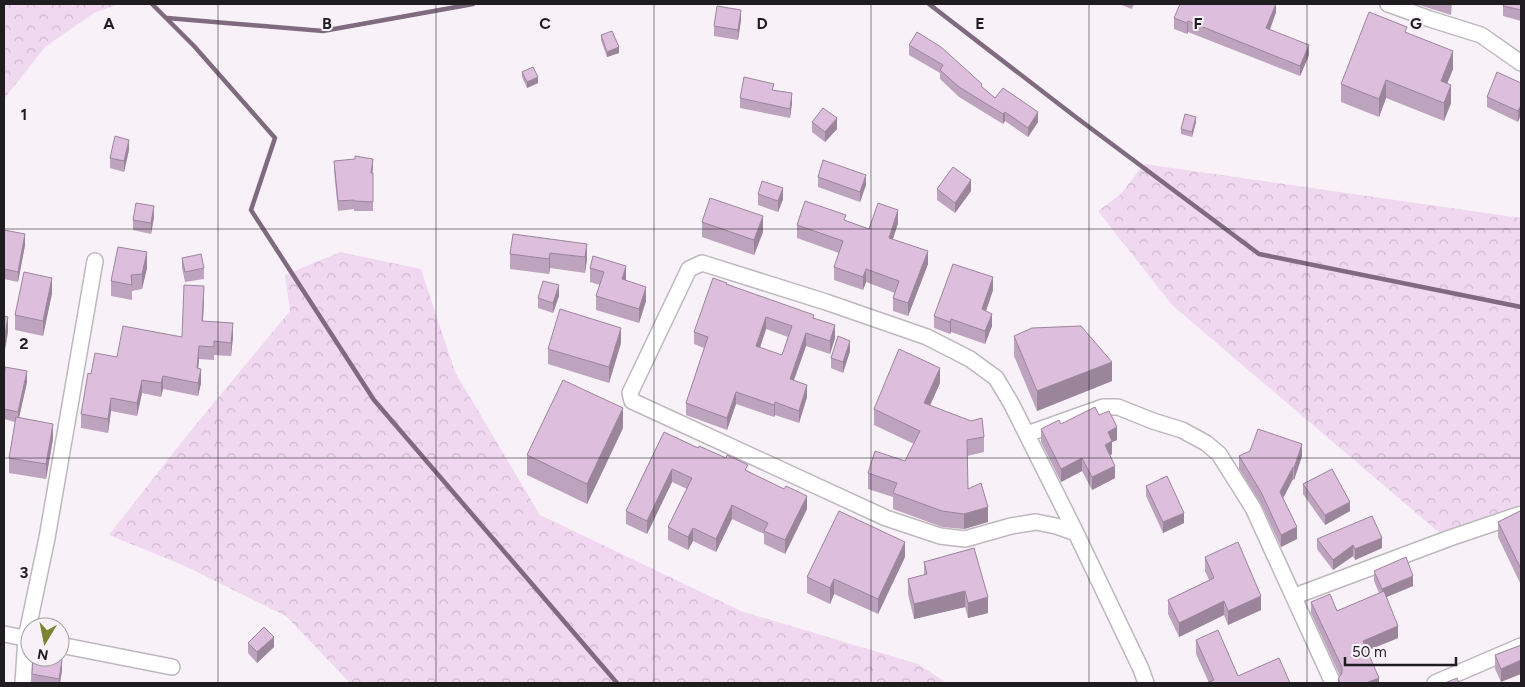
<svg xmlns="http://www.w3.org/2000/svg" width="1525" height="687" font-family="Figtree,sans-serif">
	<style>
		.forest { fill: url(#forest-crowns) }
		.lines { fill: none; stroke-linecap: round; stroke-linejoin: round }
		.stream { stroke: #7f6a7f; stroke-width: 4.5 }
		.minor-casing { stroke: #beb8be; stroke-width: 18 }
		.minor { stroke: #fff; stroke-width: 15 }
		.wall { fill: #bea3be; fill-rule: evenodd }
		.shaded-wall { fill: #9b859b }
		.building { fill: #ddbedd; stroke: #9b859b; fill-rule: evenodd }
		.grid { fill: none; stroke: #1f1d1f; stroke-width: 1; stroke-opacity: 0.55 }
		.grid-label { font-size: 16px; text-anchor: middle; font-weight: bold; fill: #1f1d1f; stroke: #f8f2f8; stroke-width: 4; stroke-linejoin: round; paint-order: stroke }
	</style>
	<defs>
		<pattern id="forest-crowns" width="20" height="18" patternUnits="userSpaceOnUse" patternTransform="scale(1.25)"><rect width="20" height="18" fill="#f1d8f1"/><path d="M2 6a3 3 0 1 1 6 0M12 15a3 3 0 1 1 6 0" fill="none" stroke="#ceb9ce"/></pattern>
	</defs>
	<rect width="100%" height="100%" fill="#f8f2f8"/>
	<g class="forest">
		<polygon points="4,4 119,4 94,13 45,47 4,99"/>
		<polygon points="1144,164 1521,218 1521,504 1442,535 1172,305 1098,211 1120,195"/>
		<polygon points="340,252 421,269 455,372 540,515 741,611 918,664 947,683 350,683 286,616 185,566 109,535 188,434 290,311 285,275"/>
	</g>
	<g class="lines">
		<g class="stream">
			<polyline points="152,4 194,46 275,138 251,210 374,400 617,683"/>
			<polyline points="929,4 1077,118 1259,254 1521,307"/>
			<polyline points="167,18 323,31 473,4"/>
		</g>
		<g class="minor-casing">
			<g id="minor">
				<polyline points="1388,4 1430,19 1481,35 1521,63"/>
				<polyline points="1027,434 1103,407 1118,407 1153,421 1182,430 1206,443 1219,454 1253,508 1333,683"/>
				<polyline points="1076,533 1056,526 1036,522 1011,526 965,539 940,536 886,518 632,401 630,393 689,269 702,263 826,302 927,337 970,359 996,378 1011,403 1076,533 1141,669 1146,683"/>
				<polyline points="1295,596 1450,538 1521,514"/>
				<polyline points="4,634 30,639"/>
				<polyline points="60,645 172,667"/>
				<polyline points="23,683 26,638 47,538 95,261"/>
				<polyline points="1435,683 1521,646"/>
			</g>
		</g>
		<use href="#minor" class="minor"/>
	</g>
	<g class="wall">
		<polygon points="1119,4 1134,4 1132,9"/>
		<polygon points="1276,4 1276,12 1270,30 1309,55 1300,76 1188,32 1187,34 1174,29 1174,18"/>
		<polygon points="1416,4 1452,4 1451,15"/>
		<polygon points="1521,4 1521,21 1503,16 1503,6"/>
		<polygon points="741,20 738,40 714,36 714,26"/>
		<polygon points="1407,33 1453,69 1447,83 1451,103 1444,121 1386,98 1379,117 1341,102 1341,84"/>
		<polygon points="601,35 619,53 607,57 601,40"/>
		<polygon points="909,45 982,88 995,98 1038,122 1028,137 1005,121 1003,124 959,97 940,79 940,73 909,55"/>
		<polygon points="522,72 538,83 527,88 522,77"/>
		<polygon points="1521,83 1518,122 1487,107 1487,97"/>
		<polygon points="774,91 792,103 790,118 740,108 740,98"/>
		<polygon points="812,122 837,129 825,142 812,132"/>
		<polygon points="1196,122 1192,137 1181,134 1181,129"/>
		<polygon points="129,150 124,172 110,168 110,158"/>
		<polygon points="334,161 373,168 372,173 373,182 373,211 354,211 354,209 338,211 334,171"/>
		<polygon points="818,177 866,185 860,202 818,187"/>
		<polygon points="937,189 971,191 955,213 937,200"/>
		<polygon points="758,194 783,199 778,212 758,205"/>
		<polygon points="154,217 151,234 133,230 133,220"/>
		<polygon points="846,221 869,229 898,223 893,239 928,264 908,316 893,311 893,298 895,293 866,282 863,290 834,280 834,267 839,253 797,238 797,225"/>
		<polygon points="702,222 763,232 754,255 702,237"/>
		<polygon points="4,230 25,245 18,282 4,279"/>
		<polygon points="587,244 587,259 585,273 550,268 549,274 510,269 510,254"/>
		<polygon points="593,256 625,280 646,301 639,323 596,310 596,296 600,285 590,282 590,268"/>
		<polygon points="182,258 204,268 204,279 185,282 182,268"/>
		<polygon points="147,268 142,289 132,291 132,300 111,296 111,281"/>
		<path d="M727,284L814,318L835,338L830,354L806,346L794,380L807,397L799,423L775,415L774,417L736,404L727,430L686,415V403L704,348L694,344V332ZM766,329L788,337L782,355L760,348Z"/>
		<polygon points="993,290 986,311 992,326 985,344 951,332 950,334 934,328 934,316"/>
		<polygon points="52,293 43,336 15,330 15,315"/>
		<polygon points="559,296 553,313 538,308 538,298"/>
		<polygon points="204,300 203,321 233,337 231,356 214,355 214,360 199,359 198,369 201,383 198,396 163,389 161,397 142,393 137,416 111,411 108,433 81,428 81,414 91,374 117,357 182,337"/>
		<polygon points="1014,336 1112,381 1037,411 1014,356"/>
		<polygon points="621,343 609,383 548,364 548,349"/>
		<polygon points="850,351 843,373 831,368 831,358"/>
		<polygon points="4,375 27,382 19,418 53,439 46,479 9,473 9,458 15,422 4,419"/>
		<polygon points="940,383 930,405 984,437 984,452 967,456 968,489 988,522 964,529 942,527 893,509 893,497 868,489 868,473 905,461 914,444 874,425 874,409"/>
		<polygon points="1099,415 1117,440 1112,442 1112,454 1110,455 1115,478 1092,490 1082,471 1061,482 1041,442 1041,429"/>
		<polygon points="623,428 587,504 527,475 527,455"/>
		<polygon points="664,432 748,471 807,509 785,554 764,544 764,534 732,519 716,552 693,541 688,550 668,540 668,527 687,489 672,482 647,534 626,524 626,511"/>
		<polygon points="1239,456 1302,456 1294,480 1293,479 1283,498 1297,539 1281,547 1261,504 1239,469"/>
		<polygon points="1303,484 1350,511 1325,525 1303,494"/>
		<polygon points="1146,486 1184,523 1163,533 1146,496"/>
		<polygon points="1521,514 1521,585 1498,537 1498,522"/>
		<polygon points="1317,539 1382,548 1355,560 1353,556 1333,570 1317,549"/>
		<polygon points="974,548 988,613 968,618 965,607 914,619 908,594 908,579 924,575 924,562"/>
		<polygon points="905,557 878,614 834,594 830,604 807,593 807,577"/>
		<polygon points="1205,557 1261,610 1228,625 1224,615 1179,637 1168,614 1168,600 1209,580 1205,571"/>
		<polygon points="1374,571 1413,586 1386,597 1398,638 1367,651 1379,683 1338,683 1338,679 1340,676 1311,613 1311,602 1337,611 1379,593 1374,581"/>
		<polygon points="1196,640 1238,676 1209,683 1196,654"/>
		<polygon points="248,643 274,647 257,663 248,653"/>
		<polygon points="1521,645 1501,682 1495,669 1495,655"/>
		<polygon points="62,670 60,683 32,683 32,674"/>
	</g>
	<g class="shaded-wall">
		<polygon points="1276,4 1276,12 1266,39 1266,28"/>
		<polygon points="741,10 741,20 738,40 738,30"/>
		<polygon points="1188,21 1188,32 1187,34 1187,23"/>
		<polygon points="1309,45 1309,55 1300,76 1300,66"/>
		<polygon points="619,47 619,53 607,57 607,52"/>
		<polygon points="1453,51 1453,69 1441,99 1441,81"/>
		<polygon points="538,77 538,83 527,88 527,82"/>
		<polygon points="1386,80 1386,98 1379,117 1379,99"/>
		<polygon points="1451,85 1451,103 1444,121 1444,103"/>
		<polygon points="792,93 792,103 790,118 790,109"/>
		<polygon points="1521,105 1521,115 1518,122 1518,111"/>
		<polygon points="1005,112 1005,121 1003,124 1003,114"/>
		<polygon points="1038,112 1038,122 1028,137 1028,128"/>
		<polygon points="1196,117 1196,122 1192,137 1192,132"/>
		<polygon points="837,118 837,129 825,142 825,132"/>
		<polygon points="129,140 129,150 124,172 124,161"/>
		<polygon points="373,159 373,168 371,182 371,173"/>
		<polygon points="866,175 866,185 860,202 860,192"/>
		<polygon points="971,180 971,191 955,213 955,203"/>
		<polygon points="783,188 783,199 778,212 778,201"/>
		<polygon points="154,206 154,217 151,234 151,223"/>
		<polygon points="898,210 898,223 889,251 889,238"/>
		<polygon points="763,216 763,232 754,255 754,240"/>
		<polygon points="25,234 25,245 18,282 18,272"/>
		<polygon points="587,244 587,259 585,273 585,257"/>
		<polygon points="928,251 928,264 908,316 908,303"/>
		<polygon points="147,252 147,268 142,289 142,274"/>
		<polygon points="550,253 550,268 549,274 549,259"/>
		<polygon points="626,266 626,280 622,293 622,279"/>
		<polygon points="866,269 866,282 863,290 863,277"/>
		<polygon points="993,277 993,290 982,322 982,309"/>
		<polygon points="52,278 52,293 43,336 43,321"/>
		<polygon points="559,285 559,296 553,313 553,303"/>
		<polygon points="204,286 204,300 202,334 202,321"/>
		<polygon points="646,287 646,301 639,323 639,309"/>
		<polygon points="992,314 992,326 985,344 985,331"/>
		<polygon points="8,317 8,332 4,356 4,340"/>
		<polygon points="766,317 766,329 756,359 756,346"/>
		<polygon points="951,319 951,332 950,334 950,322"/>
		<polygon points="233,323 233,337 231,356 231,343"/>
		<polygon points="835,325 835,338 830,354 830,341"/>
		<polygon points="621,328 621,343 609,383 609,367"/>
		<polygon points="806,333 806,346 790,391 790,379"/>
		<polygon points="850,341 850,351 843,373 843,362"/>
		<polygon points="199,346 199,359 197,382 197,368"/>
		<polygon points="1112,362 1112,381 1037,411 1037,391"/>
		<polygon points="940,368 940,383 924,419 924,403"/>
		<polygon points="201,369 201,383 198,396 198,383"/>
		<polygon points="27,371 27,382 18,422 18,412"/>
		<polygon points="163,376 163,389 161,397 161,383"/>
		<polygon points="142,380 142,393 137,416 137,403"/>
		<polygon points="807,385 807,397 799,423 799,411"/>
		<polygon points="736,392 736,404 727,430 727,418"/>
		<polygon points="111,398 111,411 108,433 108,419"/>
		<polygon points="775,402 775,415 774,417 774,405"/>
		<polygon points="623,408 623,428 587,504 587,484"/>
		<polygon points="53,424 53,439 46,479 46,464"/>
		<polygon points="1117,427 1117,440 1112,442 1112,454 1105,458 1105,445 1108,432"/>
		<polygon points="1302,444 1302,456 1294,480 1294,468"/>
		<polygon points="1082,458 1082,471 1061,482 1061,469"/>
		<polygon points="1115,466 1115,478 1092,490 1092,477"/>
		<polygon points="1293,467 1293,479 1280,504 1280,492"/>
		<polygon points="672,469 672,482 647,534 647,521"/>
		<polygon points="807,496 807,509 785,554 785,540"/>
		<polygon points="1350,502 1350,511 1325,525 1325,515"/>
		<polygon points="732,505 732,519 716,552 716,539"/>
		<polygon points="988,507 988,522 964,529 964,514"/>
		<polygon points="1184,513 1184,523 1163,533 1163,522"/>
		<polygon points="1297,527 1297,539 1281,547 1281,535"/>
		<polygon points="693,528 693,541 688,550 688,537"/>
		<polygon points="1382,538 1382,548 1355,560 1355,549"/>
		<polygon points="905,542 905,557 878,614 878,599"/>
		<polygon points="1353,545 1353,556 1333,570 1333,560"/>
		<polygon points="1413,576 1413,586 1382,599 1382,589"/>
		<polygon points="834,579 834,594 830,604 830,588"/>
		<polygon points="965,591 965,607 914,619 914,604"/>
		<polygon points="1261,596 1261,610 1228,625 1228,611"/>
		<polygon points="988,597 988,613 968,618 968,603"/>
		<polygon points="1224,601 1224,615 1179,637 1179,623"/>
		<polygon points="1398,626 1398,638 1363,652 1363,641"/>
		<polygon points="274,637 274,647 257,663 257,652"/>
		<polygon points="62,660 62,670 60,683 59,683"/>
		<polygon points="1521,660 1521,674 1501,682 1501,669"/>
		<polygon points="1379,678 1379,683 1366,683"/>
	</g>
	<g class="building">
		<polygon points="1180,4 1276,4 1266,28 1309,45 1300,66 1188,21 1187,23 1174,18"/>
		<polygon points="1504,4 1521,4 1521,10 1503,6"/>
		<polygon points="717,6 741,10 738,30 714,26"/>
		<polygon points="1369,12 1407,27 1405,32 1453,51 1441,81 1451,85 1444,103 1386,80 1379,99 1341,84"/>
		<polygon points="612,31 619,47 607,52 601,35"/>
		<polygon points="917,32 941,47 982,84 981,86 995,98 1003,88 1038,112 1028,128 1005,112 1003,114 959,87 940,70 943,65 909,45"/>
		<polygon points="533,67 538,77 527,82 522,72"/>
		<polygon points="1497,72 1521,83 1521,105 1518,111 1487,97"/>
		<polygon points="744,77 774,84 772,90 792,93 790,109 740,98"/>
		<polygon points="823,108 837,118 825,132 812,122"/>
		<polygon points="1185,114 1196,117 1192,132 1181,129"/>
		<polygon points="115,136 129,140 124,161 110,158"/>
		<polygon points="355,156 373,159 371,173 373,173 373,202 354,201 354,200 338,201 334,161 355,159"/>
		<polygon points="823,160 866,175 860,192 818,177"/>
		<polygon points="953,167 971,180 955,203 937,189"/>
		<polygon points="762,181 783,188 778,201 758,194"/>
		<polygon points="710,198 763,216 754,240 702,222"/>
		<polygon points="805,201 846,215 844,220 869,229 878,203 898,210 889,238 928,251 908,303 893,298 899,281 866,269 863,277 834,267 843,241 797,225"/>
		<polygon points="136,203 154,206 151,223 133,220"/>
		<polygon points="4,230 25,234 18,272 4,269"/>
		<polygon points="513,234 587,244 585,257 550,253 549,259 510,254"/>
		<polygon points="118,247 147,252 142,274 131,275 132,285 111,281"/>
		<polygon points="201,254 204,268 185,272 182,258"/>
		<polygon points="593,256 626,266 622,279 646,287 639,309 596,296 604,272 590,268"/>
		<polygon points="953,264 993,277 982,309 992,314 985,331 951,319 950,322 934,316"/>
		<polygon points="24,272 52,278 43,321 15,315"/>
		<path d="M713,278L727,283L726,284L814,315L813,318L835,325L830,341L806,333L790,379L807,385L799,411L775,402L774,405L736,392L727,418L686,403L708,337L694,332ZM766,317L792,326L782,355L756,346Z"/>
		<polygon points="543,281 559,285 553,303 538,298"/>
		<polygon points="184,285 204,286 202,321 233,323 231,343 214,341 214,347 199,346 197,368 201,369 198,383 163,376 161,383 142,380 137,403 111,398 108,419 81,414 88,373 91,374 95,353 117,357 123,326 182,337"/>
		<polygon points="560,309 621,328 609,367 548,349"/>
		<polygon points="4,316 8,317 4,340"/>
		<polygon points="1081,326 1112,362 1037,391 1014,336 1032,328"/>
		<polygon points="838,336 850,341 843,362 831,358"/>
		<polygon points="899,349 940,368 924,403 971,421 982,418 984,437 967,440 968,489 981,483 988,507 964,514 942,511 893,493 897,483 868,473 875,451 905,461 920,431 874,409"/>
		<polygon points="5,367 27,371 18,412 4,409 4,375"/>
		<polygon points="563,380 623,408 587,484 527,455"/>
		<polygon points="1095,407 1099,415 1109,411 1117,427 1108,432 1112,441 1105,445 1115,466 1092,477 1082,458 1061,469 1041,429 1059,420 1061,424"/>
		<polygon points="16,417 53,424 46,464 9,458"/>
		<polygon points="1258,429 1302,444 1294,468 1293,467 1280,492 1297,527 1281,535 1261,492 1239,456 1250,451"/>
		<polygon points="664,432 698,448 699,446 726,458 727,455 748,465 745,470 784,489 786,486 807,496 785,540 764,531 768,523 732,505 716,539 693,528 688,537 668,527 692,478 672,469 647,521 626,511"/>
		<polygon points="1332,469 1350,502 1325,515 1303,484"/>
		<polygon points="1167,476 1184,513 1163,522 1146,486"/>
		<polygon points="839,511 905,542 878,599 834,579 830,588 807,577"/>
		<polygon points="1520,511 1521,514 1521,569 1498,522"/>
		<polygon points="1372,516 1382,538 1355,549 1353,545 1333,560 1317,539"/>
		<polygon points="1238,542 1261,596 1228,611 1224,601 1179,623 1168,600 1214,578 1205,557"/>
		<polygon points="974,548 988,597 968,603 965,591 914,604 908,579 927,574 924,562"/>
		<polygon points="1406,557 1413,576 1382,589 1374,571"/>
		<polygon points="1384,591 1398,626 1363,641 1379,678 1366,683 1340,683 1338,679 1342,673 1342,667 1311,602 1330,594 1337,611"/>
		<polygon points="264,627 274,637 257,652 248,643"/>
		<polygon points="1218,630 1238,676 1279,658 1290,683 1207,683 1214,680 1196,640"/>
		<polygon points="1521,645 1521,660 1501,669 1495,655"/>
		<polygon points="33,657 47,657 62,660 59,679 32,674"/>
		<polygon points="1457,678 1459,683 1445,683"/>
	</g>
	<path class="grid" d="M218,4V683M436,4V683M654,4V683M871,4V683M1089,4V683M1307,4V683M4,229H1521M4,458H1521"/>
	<g class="grid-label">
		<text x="109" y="29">A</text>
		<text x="327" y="29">B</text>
		<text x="545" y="29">C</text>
		<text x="762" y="29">D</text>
		<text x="980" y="29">E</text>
		<text x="1198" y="29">F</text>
		<text x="1416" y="29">G</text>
		<text x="24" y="120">1</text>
		<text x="24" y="349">2</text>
		<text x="24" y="578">3</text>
	</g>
	<rect width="1525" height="687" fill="none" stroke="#1f1d1f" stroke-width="10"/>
	<g transform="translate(45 642) rotate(190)"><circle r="24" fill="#f8f2f8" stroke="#a19da1"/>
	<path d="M0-4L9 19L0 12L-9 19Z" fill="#7a8532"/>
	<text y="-8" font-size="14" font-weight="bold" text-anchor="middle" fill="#1f1d1f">N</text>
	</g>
	<path d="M1345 657v8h111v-8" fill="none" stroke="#1f1d1f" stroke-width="2.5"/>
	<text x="1352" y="657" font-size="15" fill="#1f1d1f" stroke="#f8f2f8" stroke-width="4" paint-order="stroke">50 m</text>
</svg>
